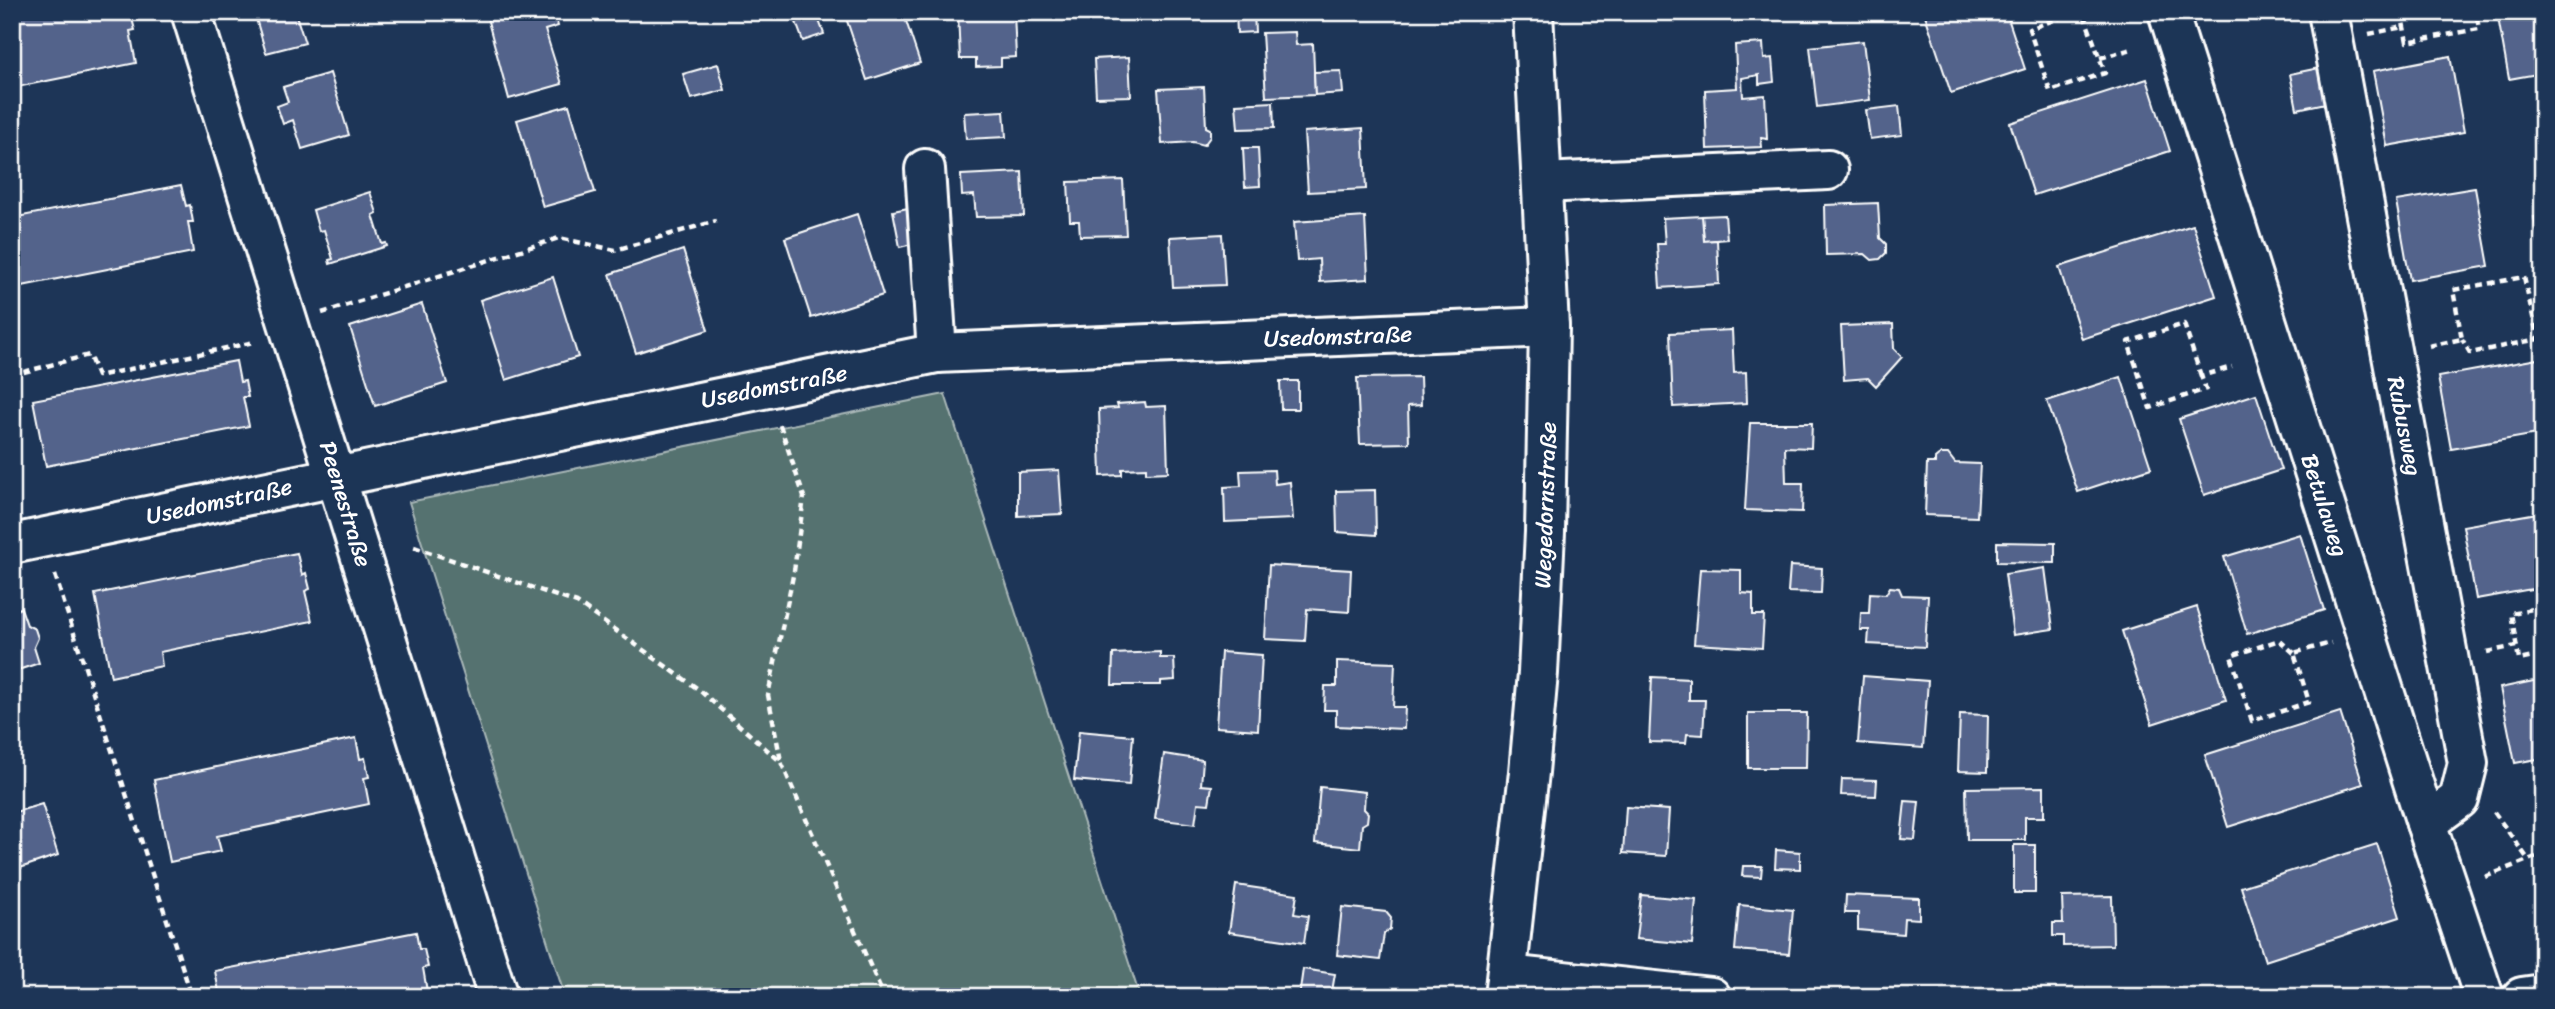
<svg xmlns="http://www.w3.org/2000/svg" width="2555" height="1009" font-family="Sriracha,sans-serif">
	<style>
		.green { fill: #557270; stroke: #aab8b8; stroke-width: 2 }
		.building { fill: #52648b; stroke: #fff; stroke-width: 2 }
		.lines { fill: none; stroke-linecap: round; stroke-linejoin: round }
		.minor-casing { stroke: #fff; stroke-width: 44 }
		.path { stroke: #fff; stroke-width: 4.5; stroke-dasharray: 7 5; stroke-linecap: butt }
		.minor { stroke: #1d3557; stroke-width: 38 }
		.labels { text-anchor: middle; stroke-width: 5; stroke-linejoin: round; paint-order: stroke }
		.street-label { font-size: 23px; fill: #fff; stroke: #1d3557 }
	</style>
	<rect width="100%" height="100%" fill="#1d3557"/>
	<filter id="ink" filterUnits="userSpaceOnUse"><feTurbulence type="fractalNoise" baseFrequency=".0143" numOctaves="2"/><feDisplacementMap in="SourceGraphic" scale="14" xChannelSelector="R" yChannelSelector="G"/><feConvolveMatrix kernelMatrix="1 2 1 2 8 2 1 2 1" color-interpolation-filters="sRGB"/></filter>
	<g filter="url(#ink)">
		<polygon class="green" points="945,394 1140,997 565,997 409,502"/>
		<g class="building">
			<polygon points="29,12 126,12 127,16 131,15 135,30 130,31 136,63 12,88 12,16"/>
			<polygon points="254,12 295,12 305,43 266,53"/>
			<polygon points="493,12 554,12 558,26 545,30 562,84 509,99 486,14"/>
			<polygon points="844,12 903,12 920,63 867,80"/>
			<polygon points="958,12 1014,12 1016,57 1001,58 1001,66 976,67 976,59 960,59"/>
			<polygon points="1236,12 1254,12 1255,32 1237,33"/>
			<polygon points="1924,12 2006,12 2025,69 1951,93"/>
			<polygon points="2497,12 2543,12 2543,73 2509,79"/>
			<polygon points="817,15 824,34 803,41 796,22"/>
			<polygon points="1295,32 1296,45 1313,44 1315,95 1266,97 1262,33"/>
			<polygon points="1863,41 1870,100 1817,107 1810,47"/>
			<polygon points="1763,43 1764,59 1772,58 1774,82 1759,84 1759,75 1742,78 1743,97 1765,95 1767,139 1761,138 1762,147 1707,149 1705,90 1737,88 1735,45"/>
			<polygon points="2450,56 2464,132 2387,146 2373,71"/>
			<polygon points="1129,57 1131,96 1096,97 1094,59"/>
			<polygon points="718,64 725,90 691,99 683,74"/>
			<polygon points="2319,68 2326,103 2297,109 2290,74"/>
			<polygon points="1341,71 1343,93 1315,95 1314,72"/>
			<polygon points="330,73 349,135 302,149 293,120 283,124 277,106 288,102 283,87"/>
			<polygon points="2147,79 2170,151 2034,195 2010,123"/>
			<polygon points="1204,87 1206,127 1210,129 1210,137 1204,145 1193,142 1162,144 1158,89"/>
			<polygon points="1273,102 1274,128 1238,129 1236,104"/>
			<polygon points="569,105 595,192 543,207 517,120"/>
			<polygon points="1899,106 1902,135 1870,139 1866,110"/>
			<polygon points="1004,111 1006,137 966,139 964,113"/>
			<polygon points="1363,128 1366,189 1308,192 1304,132"/>
			<polygon points="1243,148 1258,148 1260,186 1245,187"/>
			<polygon points="1022,172 1024,216 976,217 974,195 962,196 961,175"/>
			<polygon points="1123,180 1126,235 1080,236 1079,221 1070,221 1068,182"/>
			<polygon points="181,185 186,206 190,205 193,222 188,222 193,252 12,288 12,218"/>
			<polygon points="2475,188 2489,266 2410,280 2396,201"/>
			<polygon points="370,192 377,213 373,215 382,244 386,243 387,246 330,264 329,260 333,259 324,230 319,231 313,210"/>
			<polygon points="1878,203 1880,238 1886,244 1886,253 1880,259 1872,260 1865,254 1826,255 1825,205"/>
			<polygon points="913,207 920,242 900,247 893,211"/>
			<polygon points="857,214 883,295 811,318 785,238"/>
			<polygon points="1725,215 1727,239 1704,241 1702,216"/>
			<polygon points="2543,215 2543,266 2534,217"/>
			<polygon points="1702,216 1704,241 1717,240 1719,284 1660,288 1657,244 1665,244 1663,218"/>
			<polygon points="1365,217 1368,279 1320,282 1319,259 1297,261 1294,222"/>
			<polygon points="2193,225 2216,296 2082,339 2059,267"/>
			<polygon points="1222,234 1225,285 1173,287 1170,237"/>
			<polygon points="683,250 708,330 636,353 610,274"/>
			<polygon points="553,277 578,357 506,380 480,300"/>
			<polygon points="422,304 447,383 375,406 350,327"/>
			<polygon points="1893,324 1894,349 1902,357 1876,386 1868,378 1844,380 1841,326"/>
			<polygon points="1732,330 1734,373 1746,372 1747,403 1673,407 1670,333"/>
			<polygon points="2543,358 2543,433 2451,449 2438,377"/>
			<polygon points="236,361 240,382 245,381 248,397 243,397 249,426 46,466 33,400"/>
			<polygon points="1420,377 1421,405 1408,406 1409,443 1360,444 1357,378"/>
			<polygon points="2121,377 2151,468 2078,492 2047,401"/>
			<polygon points="1280,381 1298,381 1298,409 1281,409"/>
			<polygon points="2256,394 2281,470 2204,495 2179,419"/>
			<polygon points="1145,402 1146,407 1166,406 1168,472 1146,473 1146,468 1122,469 1122,475 1101,476 1099,409 1118,408 1117,404"/>
			<polygon points="1750,423 1812,423 1811,448 1785,447 1786,483 1803,483 1802,512 1745,510"/>
			<polygon points="1941,454 1948,454 1955,463 1980,464 1977,517 1925,515 1927,463 1935,463 1935,459"/>
			<polygon points="1059,470 1062,514 1018,516 1018,472"/>
			<polygon points="1274,470 1275,484 1290,482 1293,519 1225,522 1224,487 1241,486 1240,471"/>
			<polygon points="1375,490 1376,535 1337,532 1336,491"/>
			<polygon points="2543,512 2543,587 2476,599 2463,526"/>
			<polygon points="2300,534 2324,610 2247,634 2224,557"/>
			<polygon points="1997,542 2055,543 2055,563 1997,562"/>
			<polygon points="297,553 302,575 306,573 310,589 305,591 312,621 160,652 162,666 111,677 95,594"/>
			<polygon points="1269,565 1351,570 1349,612 1307,609 1305,641 1265,639"/>
			<polygon points="1790,566 1822,568 1821,593 1788,592"/>
			<polygon points="2045,568 2053,629 2013,635 2005,574"/>
			<polygon points="1700,569 1741,570 1741,593 1753,594 1753,615 1764,615 1762,648 1694,644"/>
			<polygon points="1890,587 1899,588 1902,595 1928,596 1925,647 1868,644 1869,630 1860,630 1861,613 1869,613 1870,593 1886,594"/>
			<polygon points="2197,607 2226,700 2152,724 2122,631"/>
			<polygon points="21,608 27,625 35,629 38,638 34,647 39,663 12,672 12,611"/>
			<polygon points="1160,652 1160,658 1174,658 1175,680 1161,681 1161,685 1112,685 1113,654"/>
			<polygon points="1221,652 1262,655 1258,730 1216,727"/>
			<polygon points="1337,661 1395,663 1393,707 1405,707 1404,729 1336,726 1336,710 1324,710 1325,686 1337,686"/>
			<polygon points="1863,676 1928,681 1923,748 1858,743"/>
			<polygon points="1652,677 1689,679 1689,700 1705,700 1703,735 1687,734 1686,743 1649,742"/>
			<polygon points="2543,679 2543,758 2515,763 2500,688"/>
			<polygon points="2340,712 2363,784 2228,827 2205,755"/>
			<polygon points="1748,713 1807,713 1806,768 1748,768"/>
			<polygon points="1960,714 1988,715 1987,772 1958,771"/>
			<polygon points="1079,731 1133,736 1129,785 1074,780"/>
			<polygon points="356,738 360,759 365,758 369,777 364,778 369,804 217,836 221,851 170,862 154,780"/>
			<polygon points="1164,754 1203,760 1201,785 1212,786 1209,804 1198,803 1195,824 1155,819"/>
			<polygon points="1842,779 1877,780 1876,796 1841,795"/>
			<polygon points="1320,787 1365,792 1364,809 1368,813 1367,822 1362,825 1360,848 1315,843"/>
			<polygon points="2044,787 2044,817 2025,817 2025,840 1967,840 1966,788"/>
			<polygon points="1905,801 1919,802 1915,840 1901,839"/>
			<polygon points="42,804 58,855 14,870 12,813"/>
			<polygon points="1626,807 1669,810 1666,856 1623,853"/>
			<polygon points="2377,844 2400,917 2265,961 2241,887"/>
			<rect x="2014" y="845" width="21" height="48"/>
			<polygon points="1776,850 1800,852 1800,869 1775,868"/>
			<polygon points="1743,866 1762,866 1761,877 1742,876"/>
			<polygon points="1236,885 1297,894 1294,914 1308,916 1304,943 1229,932"/>
			<polygon points="1641,895 1696,900 1692,944 1636,939"/>
			<polygon points="1846,895 1919,898 1919,919 1904,918 1903,934 1858,930 1858,913 1845,913"/>
			<polygon points="2112,896 2113,945 2063,946 2063,936 2053,936 2053,923 2063,923 2062,897"/>
			<polygon points="1739,905 1793,910 1789,954 1735,950"/>
			<polygon points="1342,907 1386,912 1391,918 1390,929 1384,934 1380,960 1337,955"/>
			<polygon points="416,932 419,949 424,949 428,967 423,968 428,997 220,997 215,971"/>
			<polygon points="1303,969 1335,974 1331,997 1299,997"/>
		</g>
		<g class="lines">
			<g class="minor-casing">
				<g id="minor">
					<polyline points="191,12 498,997"/>
					<polyline points="2168,12 2426,823 2484,997"/>
					<polyline points="2328,12 2468,763 2459,799 2426,823"/>
					<polyline points="925,169 937,353"/>
					<polyline points="1542,183 1828,170"/>
					<polyline points="12,544 937,353 1549,327"/>
					<polyline points="1508,975 1711,997"/>
					<polyline points="1504,997 1529,772 1538,673 1545,532 1549,327 1533,12"/>
					<polyline points="2522,997 2543,994"/>
				</g>
			</g>
			<g class="path">
				<polyline points="2076,12 2029,29 2050,91 2105,73 2083,12"/>
				<polyline points="2401,12 2407,42 2479,29 2476,12"/>
				<polyline points="2369,34 2403,27"/>
				<polyline points="2100,58 2132,49"/>
				<polyline points="322,313 559,238 615,250 716,221"/>
				<polyline points="2429,346 2462,339 2453,290 2524,277 2538,339 2470,353 2462,339"/>
				<polyline points="12,375 89,355 98,376 254,342"/>
				<polyline points="2201,376 2184,324 2128,342 2150,408 2206,389 2201,376 2232,367"/>
				<polyline points="780,425 804,497 794,571 768,695 781,761"/>
				<polyline points="414,547 577,603 698,689 781,762 884,997"/>
				<polyline points="55,575 192,997"/>
				<polyline points="2543,607 2511,613 2519,660 2543,655"/>
				<polyline points="2487,652 2516,646"/>
				<polyline points="2294,653 2279,640 2231,656 2252,721 2309,702 2294,653 2331,643"/>
				<polyline points="2494,812 2528,859"/>
				<polyline points="2485,877 2543,854"/>
			</g>
			<use href="#minor" class="minor"/>
		</g>
	</g>
	<g class="labels">
		<g class="street-label">
			<text transform="translate(1338 336) rotate(-2)" y="8">Usedomstraße</text>
			<text transform="translate(774 386) rotate(-11)" y="8">Usedomstraße</text>
			<text transform="translate(2405 426) rotate(79)" y="8">Rubusweg</text>
			<text transform="translate(219 501) rotate(-12)" y="8">Usedomstraße</text>
			<text transform="translate(346 504) rotate(73)" y="8">Peenestraße</text>
			<text transform="translate(1545 505) rotate(-88)" y="8">Wegedornstraße</text>
			<text transform="translate(2325 505) rotate(72)" y="8">Betulaweg</text>
		</g>
	</g>
	<rect width="2555" height="1009" fill="none" stroke="#1d3557" stroke-width="42"/>
	<rect x="21" y="21" width="2513" height="967" fill="none" stroke="#fff" stroke-width="2.5" filter="url(#ink)"/>
</svg>
